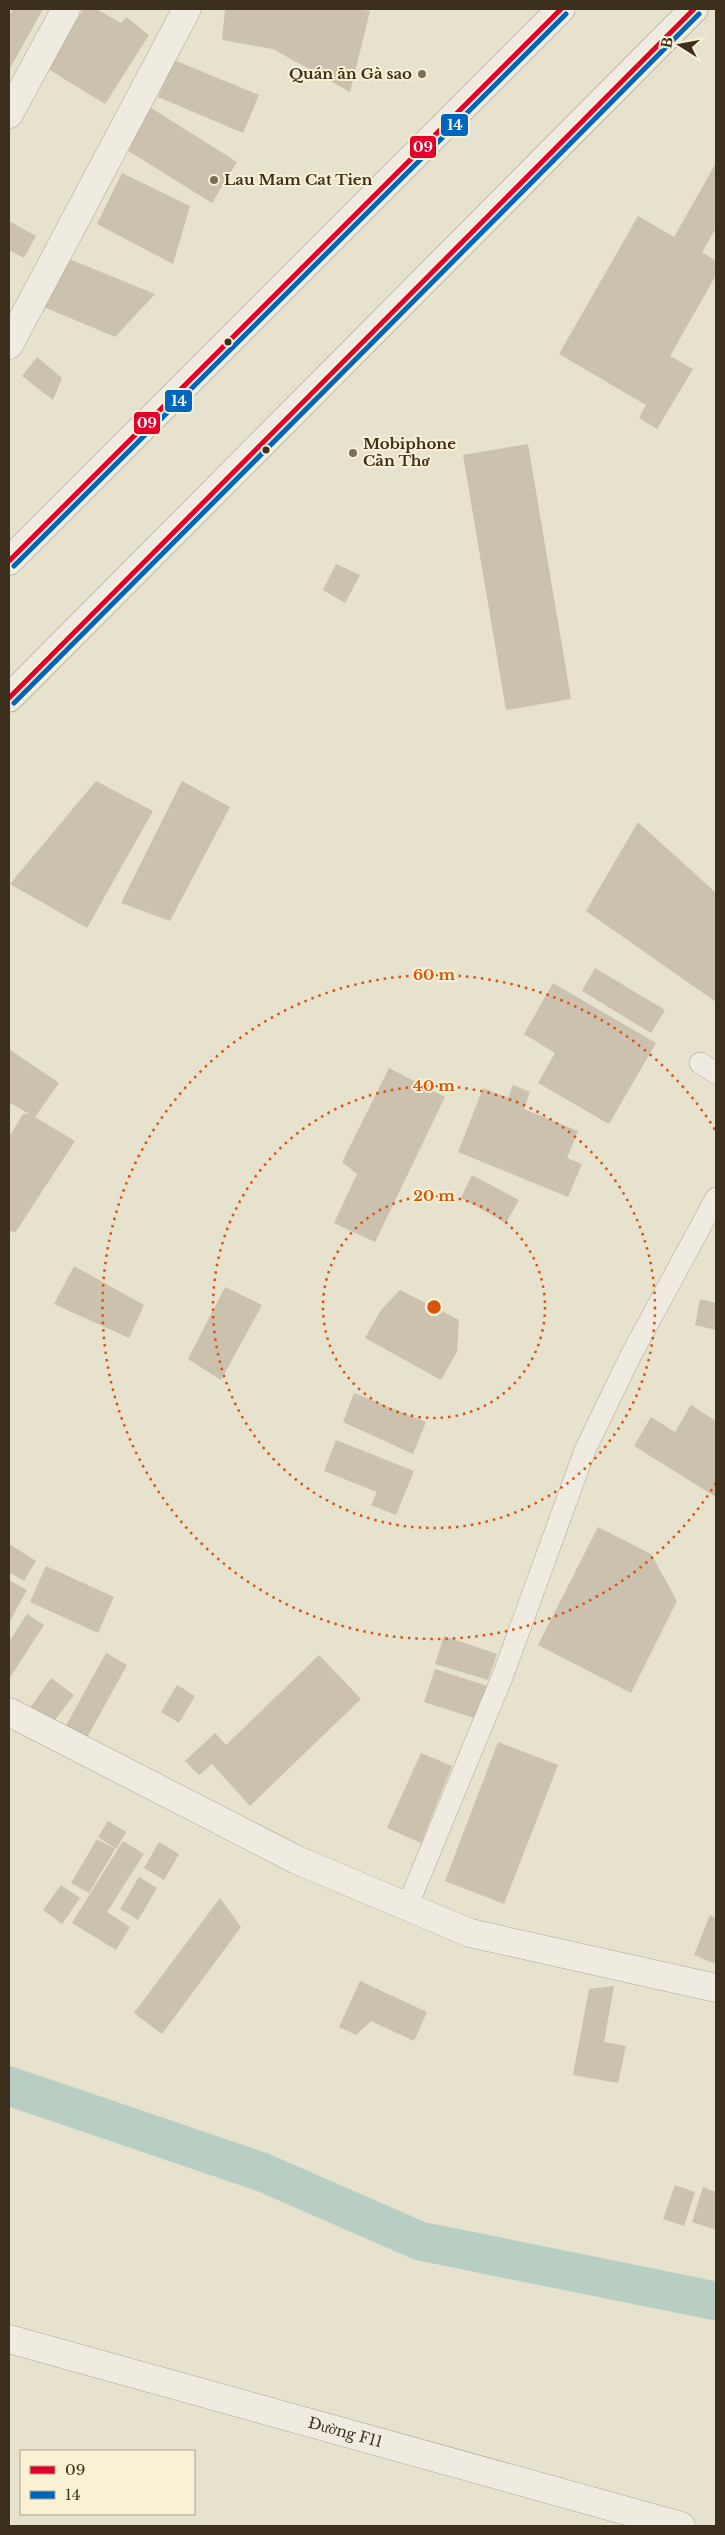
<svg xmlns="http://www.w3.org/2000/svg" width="725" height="2535" font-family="'Libre Baskerville',serif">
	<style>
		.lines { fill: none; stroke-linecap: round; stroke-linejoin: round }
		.canal { stroke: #b9cec2; stroke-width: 39 }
		.building { fill: #ccc0ae }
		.service-casing { stroke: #aca696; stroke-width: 22 }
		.minor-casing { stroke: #aca696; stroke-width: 29 }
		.secondary-casing { stroke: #9c9686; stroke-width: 29 }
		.service { stroke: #efebe0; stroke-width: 21 }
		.minor { stroke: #efebe0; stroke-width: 28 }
		.secondary { stroke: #efebe0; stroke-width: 28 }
		.bus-1-casing { stroke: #f9f1d3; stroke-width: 9 }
		.bus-2-casing { stroke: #f9f1d3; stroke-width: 9 }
		.bus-1 { stroke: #e4002b; stroke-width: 5 }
		.bus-2 { stroke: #0065bd; stroke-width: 5 }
		.ring { fill: none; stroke: #d7550e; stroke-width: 2.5; stroke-dasharray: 2.5 5 }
		.poi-dot { fill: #786e5b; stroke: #f9f1d3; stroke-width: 2 }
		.bus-dot { fill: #3d2f1d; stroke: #f9f1d3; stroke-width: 2 }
		.labels { text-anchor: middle; stroke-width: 4; stroke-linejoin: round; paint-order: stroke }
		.poi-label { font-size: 15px; font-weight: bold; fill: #3d2f1d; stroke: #f9f1d3; text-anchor: start }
		.street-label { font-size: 15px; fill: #3d2f1d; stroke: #f9f1d3 }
		.centre { fill: #d7550e; stroke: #f9f1d3; stroke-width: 2.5 }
		.ring-label { font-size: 15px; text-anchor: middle; font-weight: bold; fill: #d7550e; stroke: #f9f1d3; stroke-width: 4; stroke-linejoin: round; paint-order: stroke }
		.line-badge { stroke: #f9f1d3; stroke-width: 2 }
		.badge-label { font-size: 14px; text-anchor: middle; font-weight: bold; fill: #fff }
	</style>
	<rect width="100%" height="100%" fill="#e7e2cd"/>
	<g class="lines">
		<polyline class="canal" points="9,2086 262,2172 420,2241 716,2301"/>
	</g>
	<g class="building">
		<polygon points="13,9 43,9 9,70 9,17"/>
		<polygon points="83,9 96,9 121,23 126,17 149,35 105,104 48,69"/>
		<polygon points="225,9 351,9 370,11 350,92 273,49 222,40"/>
		<polygon points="174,60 259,95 243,133 158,97"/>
		<polygon points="148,106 237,162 212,203 122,147"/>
		<polygon points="716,163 716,228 702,252 716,261 716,275 670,356 693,369 657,429 639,418 646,405 559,354 638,216 674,237"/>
		<polygon points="122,173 190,206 173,264 97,224"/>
		<polygon points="9,221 36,236 24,258 9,250"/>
		<polygon points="69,259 155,294 115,337 44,307"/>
		<polygon points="37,357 62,378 53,400 22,376"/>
		<polygon points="528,444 571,699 506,710 463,455"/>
		<polygon points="336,564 360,575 345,603 323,590"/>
		<polygon points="96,781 153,811 87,928 10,884"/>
		<polygon points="182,781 230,807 170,921 121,903"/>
		<polygon points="638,822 716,893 716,1002 586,911"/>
		<polygon points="595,968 665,1010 651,1033 582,991"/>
		<polygon points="553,983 656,1043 609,1124 538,1083 555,1053 524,1034"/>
		<polygon points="9,1049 59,1083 35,1117 75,1141 15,1233 9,1230 9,1137 23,1114 29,1114 9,1102"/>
		<polygon points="389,1068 445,1097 375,1242 334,1223 357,1174 342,1162"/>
		<polygon points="513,1085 530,1092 524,1109 578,1131 567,1158 582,1164 568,1197 458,1152 483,1088 508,1098"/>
		<polygon points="472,1175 519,1200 506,1223 461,1198"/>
		<polygon points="74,1266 144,1305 129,1338 54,1304"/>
		<polygon points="225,1287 262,1305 221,1380 188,1359"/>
		<polygon points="400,1290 459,1320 457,1352 441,1380 365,1338 381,1310"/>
		<polygon points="700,1299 716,1303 716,1330 695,1325"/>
		<polygon points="354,1393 426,1422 413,1454 343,1422"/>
		<polygon points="691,1405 716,1421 716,1497 634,1446 651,1417 675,1432"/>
		<polygon points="336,1440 414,1471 396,1515 371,1505 377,1492 324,1471"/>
		<polygon points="598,1527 651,1554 677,1601 631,1693 538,1645"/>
		<polygon points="9,1544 36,1561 24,1581 9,1572"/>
		<polygon points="46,1566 114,1597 98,1633 30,1602"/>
		<polygon points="9,1580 27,1590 9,1623"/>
		<polygon points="27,1614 44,1625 9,1679 9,1642"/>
		<polygon points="444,1636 497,1654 488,1680 435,1664"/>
		<polygon points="106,1653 127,1665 85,1741 64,1729"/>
		<polygon points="319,1655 361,1699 250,1806 212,1764 199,1775 185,1761 215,1733 226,1745"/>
		<polygon points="435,1669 487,1686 477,1719 424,1702"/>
		<polygon points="51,1678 74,1695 52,1724 30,1708"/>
		<polygon points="177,1685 195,1696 179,1723 161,1712"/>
		<polygon points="498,1742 558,1765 504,1904 445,1881"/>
		<polygon points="421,1753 452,1766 421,1843 387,1828"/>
		<polygon points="108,1821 126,1832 116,1849 98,1837"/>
		<polygon points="97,1839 115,1849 89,1893 71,1883"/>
		<polygon points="123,1841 144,1854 107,1912 130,1927 116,1950 72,1923"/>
		<polygon points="159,1842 179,1854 164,1880 144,1868"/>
		<polygon points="139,1877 157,1888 138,1920 120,1909"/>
		<polygon points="61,1885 80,1898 62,1924 43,1910"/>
		<polygon points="220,1898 241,1927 162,2034 134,2013"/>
		<polygon points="710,1915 716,1918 716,1964 694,1955"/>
		<polygon points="360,1981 427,2012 414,2041 371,2021 356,2035 339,2027"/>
		<polygon points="614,1986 604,2042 626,2046 618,2083 573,2075 589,1989"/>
		<polygon points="675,2185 695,2192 684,2226 663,2219"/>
		<polygon points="703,2187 716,2192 716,2230 692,2222"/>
	</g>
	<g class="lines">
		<g class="service-casing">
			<g id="service">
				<polyline points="700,1063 716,1073"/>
				<polyline points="407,1907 503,1675 585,1450 631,1355 716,1198"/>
			</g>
		</g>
		<g class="minor-casing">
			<g id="minor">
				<polyline points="9,114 66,9"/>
				<polyline points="9,345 187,9"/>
				<polyline points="9,1712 297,1860 470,1933 716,1988"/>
				<path id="s1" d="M9,2339L681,2526"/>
			</g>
		</g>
		<g class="secondary-casing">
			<g id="secondary">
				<polyline points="9,561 561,9"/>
				<polyline points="9,698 694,9"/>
			</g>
		</g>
		<use href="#service" class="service"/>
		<use href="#minor" class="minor"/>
		<use href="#secondary" class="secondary"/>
		<g class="bus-1-casing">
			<g id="bus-1">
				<polyline points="9,561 561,9"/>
				<polyline points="9,698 694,9"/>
			</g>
		</g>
		<g class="bus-2-casing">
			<g id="bus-2">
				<polyline points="14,566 566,14"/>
				<polyline points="14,703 699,14"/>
			</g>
		</g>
		<use href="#bus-1" class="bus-1"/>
		<use href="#bus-2" class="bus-2"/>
	</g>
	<g class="ring">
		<circle cx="434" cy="1307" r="111"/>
		<circle cx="434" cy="1307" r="221"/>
		<path d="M716 1483A332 332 0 1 1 716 1131"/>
	</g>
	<g class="poi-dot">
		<circle cx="422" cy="74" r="5"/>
		<circle cx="214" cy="180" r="5"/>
		<circle cx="353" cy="453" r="5"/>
	</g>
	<g class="bus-dot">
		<circle cx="228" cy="342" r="4.5"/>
		<circle cx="266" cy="450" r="4.5"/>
	</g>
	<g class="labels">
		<g class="poi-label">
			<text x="412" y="79" text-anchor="end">Quán ăn Gà sao</text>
			<text x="224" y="185">Lau Mam Cat Tien</text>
			<text x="363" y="449">Mobiphone<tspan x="363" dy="17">Cần Thơ</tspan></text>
		</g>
		<g class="street-label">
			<text dy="5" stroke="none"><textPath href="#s1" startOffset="349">Đường F11</textPath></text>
		</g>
	</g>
	<circle cx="434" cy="1307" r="8" class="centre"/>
	<g class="ring-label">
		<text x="434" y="980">60 m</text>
		<text x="434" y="1091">40 m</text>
		<text x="434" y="1201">20 m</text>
	</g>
	<g class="line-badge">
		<rect x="440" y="113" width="29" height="24" rx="5" fill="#0065bd"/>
		<rect x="409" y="135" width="28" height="24" rx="5" fill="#e4002b"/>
		<rect x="164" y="389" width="29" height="24" rx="5" fill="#0065bd"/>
		<rect x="133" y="411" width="28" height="24" rx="5" fill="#e4002b"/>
	</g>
	<g class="badge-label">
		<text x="455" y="130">14</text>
		<text x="423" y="152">09</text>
		<text x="179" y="406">14</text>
		<text x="147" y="428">09</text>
	</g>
	<rect width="725" height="2535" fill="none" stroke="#3d2f1d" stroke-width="20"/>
	<rect x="20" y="2450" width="175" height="65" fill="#f9f1d3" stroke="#aea38a"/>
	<rect x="30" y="2466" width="25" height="8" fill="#e4002b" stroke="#aea38a"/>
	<text x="65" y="2475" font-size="15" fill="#3d2f1d">09</text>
	<rect x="30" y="2491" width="25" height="8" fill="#0065bd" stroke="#aea38a"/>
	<text x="65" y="2500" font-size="15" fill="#3d2f1d">14</text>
	<g transform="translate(680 45) rotate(281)" stroke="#f9f1d3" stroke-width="4" paint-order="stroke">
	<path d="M0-4L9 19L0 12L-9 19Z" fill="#3d2f1d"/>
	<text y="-8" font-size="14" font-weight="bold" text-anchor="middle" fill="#3d2f1d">B</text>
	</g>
</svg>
